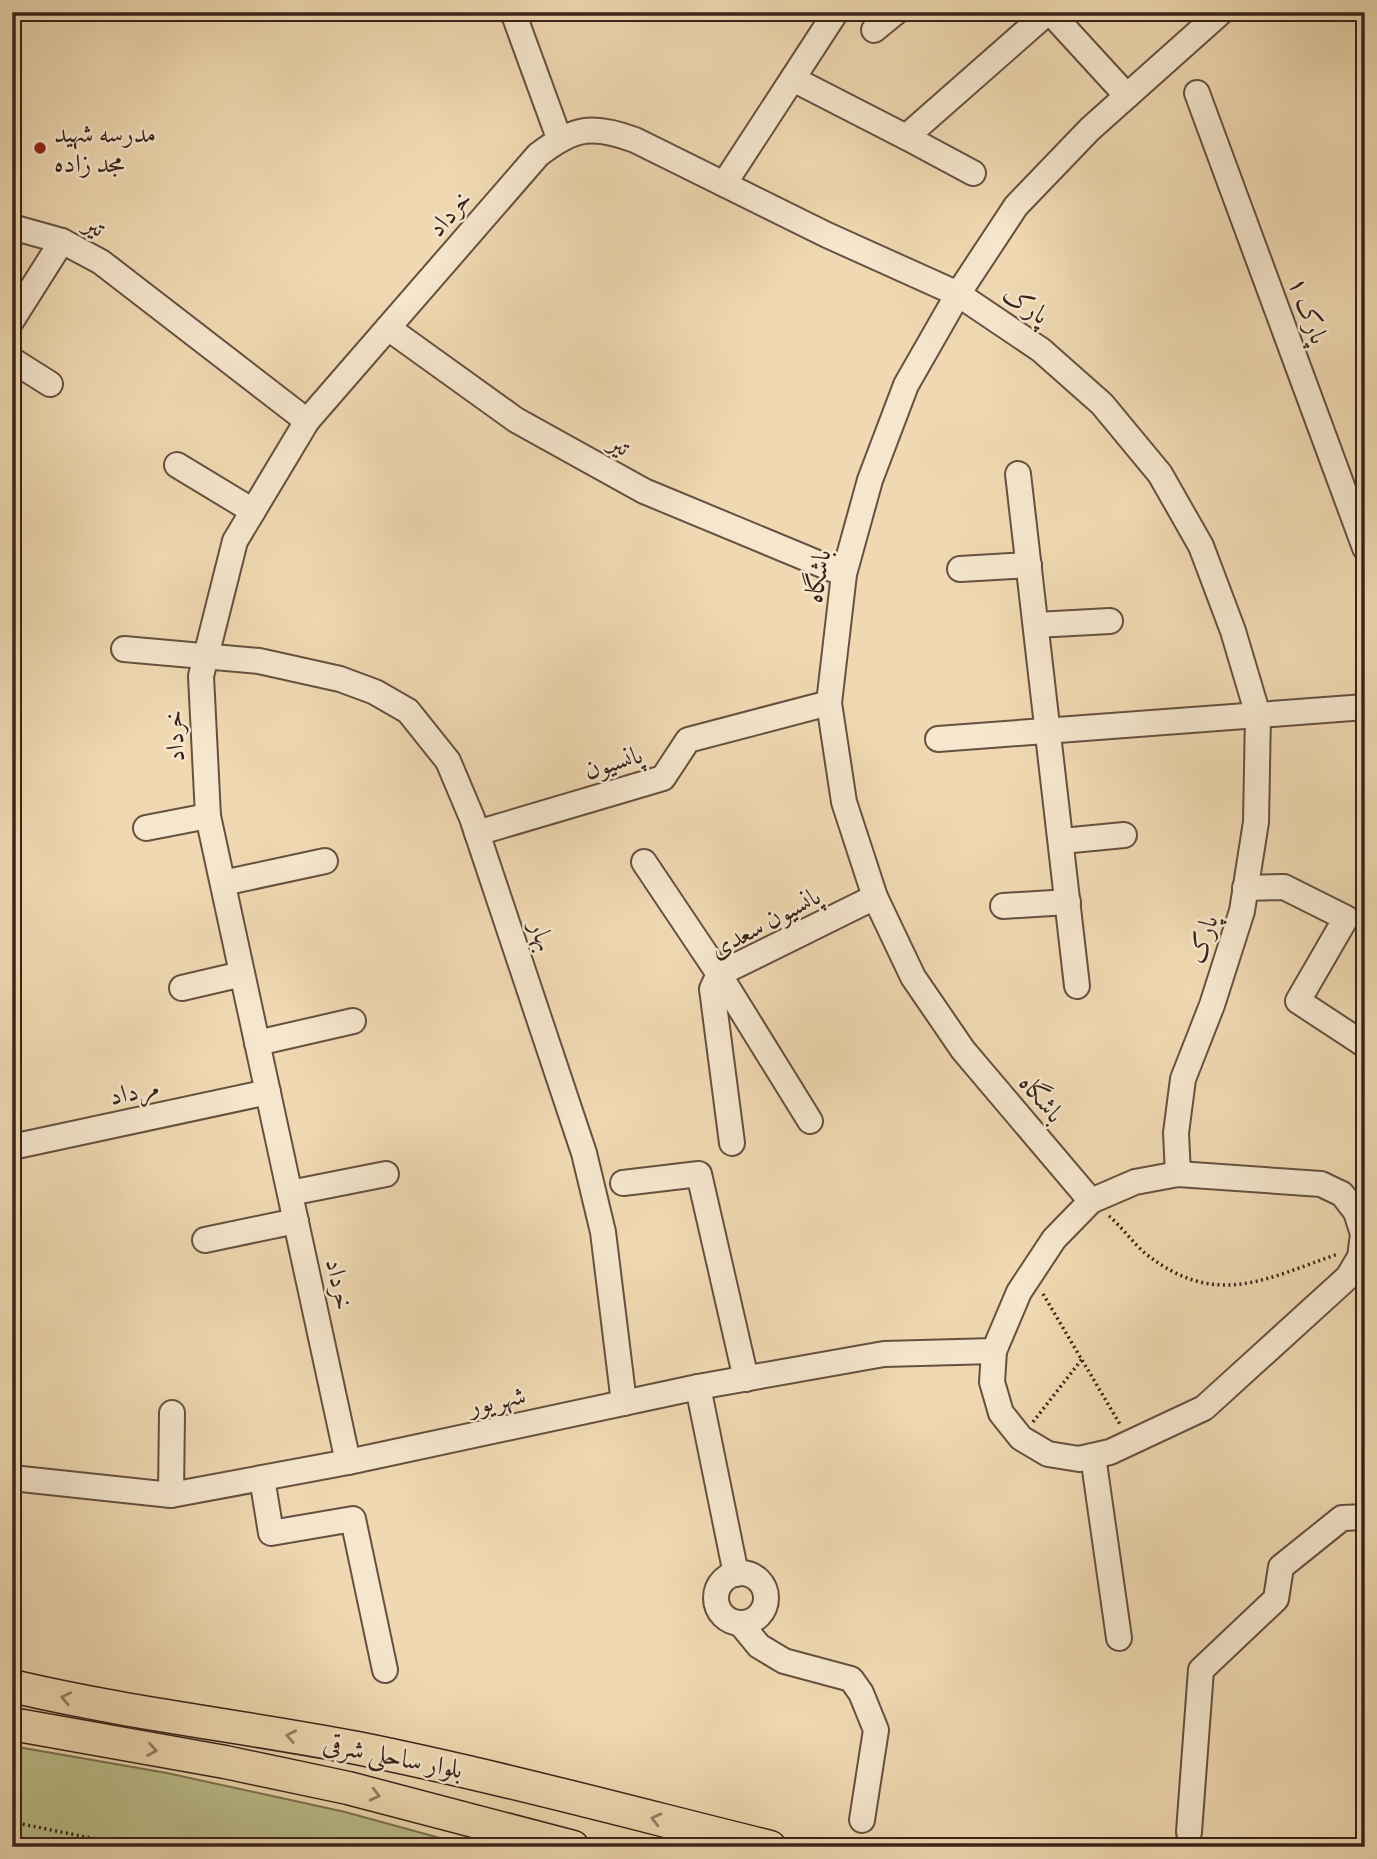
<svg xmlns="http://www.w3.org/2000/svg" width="1377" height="1859" font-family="'EB Garamond',Amiri,serif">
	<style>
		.green { fill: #bbbf8b; stroke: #7a7153; stroke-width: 2 }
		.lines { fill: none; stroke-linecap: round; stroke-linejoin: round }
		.minor-casing { stroke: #665041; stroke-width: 28 }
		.major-casing { stroke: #38231b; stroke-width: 35 }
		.path { stroke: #38231b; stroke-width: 3.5; stroke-dasharray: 2 3.5; stroke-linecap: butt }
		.minor { stroke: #f5e6cd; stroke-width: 24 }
		.major { stroke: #f0d9b2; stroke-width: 32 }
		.oneway { stroke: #947e66 }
		.poi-dot { fill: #8f2418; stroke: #f5e6cd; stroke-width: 2.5 }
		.labels { text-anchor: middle; stroke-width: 5; stroke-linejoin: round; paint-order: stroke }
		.poi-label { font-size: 26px; fill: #38231b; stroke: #f5e6cd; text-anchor: start }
		.street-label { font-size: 26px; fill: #38231b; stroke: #f5e6cd }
	</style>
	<rect width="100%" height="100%" fill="#f0d9b2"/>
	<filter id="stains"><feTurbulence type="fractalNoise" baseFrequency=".00286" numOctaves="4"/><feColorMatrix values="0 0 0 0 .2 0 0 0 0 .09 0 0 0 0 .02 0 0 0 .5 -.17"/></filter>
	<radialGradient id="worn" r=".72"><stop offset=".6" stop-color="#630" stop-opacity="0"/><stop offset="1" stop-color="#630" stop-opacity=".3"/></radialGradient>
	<polygon class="green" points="12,1746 167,1773 345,1812 473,1847 12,1847"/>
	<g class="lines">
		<g class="minor-casing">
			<g id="minor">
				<polyline points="513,12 559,138"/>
				<polyline points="1050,12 1127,96"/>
				<polyline points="874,30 896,12"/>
				<polyline points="793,79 906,137 1048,12"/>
				<polyline points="1197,93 1365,548"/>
				<polyline points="906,137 973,173"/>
				<polyline points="724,184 836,12"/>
				<polyline points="12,227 62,241 101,262 307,421"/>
				<polyline points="12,320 62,241"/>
				<polyline points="388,328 516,420 644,491 844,574"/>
				<polyline points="12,360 50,384"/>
				<polyline points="177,465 253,511"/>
				<polyline points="1018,474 1077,986"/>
				<polyline points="960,569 1029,565"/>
				<polyline points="1036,625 1110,621"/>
				<polyline points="124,649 259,661 340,679 375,692 408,711 448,761 472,818 584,1153 603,1232 624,1403"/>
				<polyline points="938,739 1365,707"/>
				<polyline points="146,828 208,816"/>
				<polyline points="477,833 663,778 688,740 829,703"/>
				<polyline points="1062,841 1124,835"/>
				<polyline points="644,862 719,974 810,1121"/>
				<polyline points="223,883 325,861"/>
				<polyline points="1245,888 1284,887 1346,918 1298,1001 1365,1045"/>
				<polyline points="1003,906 1068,902"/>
				<polyline points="182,988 242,974"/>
				<polyline points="257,1043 353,1021"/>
				<polyline points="732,1143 712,989 719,974 875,897"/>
				<polyline points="12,1147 268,1092"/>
				<polygon points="1178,1174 1321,1184 1342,1194 1356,1212 1363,1234 1360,1257 1348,1277 1204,1408 1110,1452 1079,1459 1048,1454 1021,1438 1001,1413 992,1382 994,1351 1019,1292 1054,1239 1091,1201 1135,1182"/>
				<polyline points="623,1183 699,1174 746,1379"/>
				<polyline points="290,1193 386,1174"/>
				<polyline points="1091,1201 963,1050 913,977 875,897 844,802 829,703 844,574 870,480 906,385 958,294 1016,206 1090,129 1221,12"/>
				<polyline points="205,1240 296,1221"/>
				<polyline points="698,1387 736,1574"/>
				<polyline points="1093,1456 1119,1638"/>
				<path d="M348,1462L208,816L201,676L235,541L307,421L538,155C574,127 593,124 635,140L827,235L958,294L1041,350L1102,404L1160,474L1201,546L1233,631L1258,715L1256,822L1242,911L1212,1005L1183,1079L1176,1133L1178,1174"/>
				<polyline points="12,1478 171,1495 348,1462 698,1387 884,1354 994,1351"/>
				<polyline points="262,1478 271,1533 353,1519 385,1670"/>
				<polyline points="171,1495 172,1413"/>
				<circle cx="741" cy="1598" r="25"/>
				<polyline points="740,1623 759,1646 784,1661 851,1679 861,1693 876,1730 862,1820"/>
				<polyline points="1189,1832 1201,1670 1276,1599 1281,1567 1342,1518 1365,1517"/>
			</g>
		</g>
		<g class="major-casing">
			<g id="major">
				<path d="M12,1686C126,1713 242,1726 357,1748C496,1776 632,1813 770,1847"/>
				<polyline points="12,1724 225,1762 348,1788 573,1847"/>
			</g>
		</g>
		<g class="path">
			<path d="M1109,1216C1122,1227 1133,1243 1146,1254C1216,1309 1265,1279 1338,1254"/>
			<polyline points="1043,1294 1121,1426"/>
			<polyline points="1033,1422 1082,1359"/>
			<polyline points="12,1822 135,1847"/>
			<polyline points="407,1847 429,1842 449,1847"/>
		</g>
		<use href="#minor" class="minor"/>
		<use href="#major" class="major"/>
	</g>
	<defs><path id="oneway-chevron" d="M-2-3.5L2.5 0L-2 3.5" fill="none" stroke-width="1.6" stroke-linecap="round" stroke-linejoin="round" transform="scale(1.75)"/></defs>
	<g class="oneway">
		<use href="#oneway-chevron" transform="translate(66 1698) rotate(-168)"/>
		<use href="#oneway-chevron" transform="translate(291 1736) rotate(-169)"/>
		<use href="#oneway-chevron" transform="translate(152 1750) rotate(10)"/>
		<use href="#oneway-chevron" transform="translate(375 1795) rotate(14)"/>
		<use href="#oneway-chevron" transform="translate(656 1819) rotate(-166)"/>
	</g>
	<circle class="poi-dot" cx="40" cy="148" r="7"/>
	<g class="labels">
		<g class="poi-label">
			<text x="54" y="142">مدرسه شهید<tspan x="54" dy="30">مجد زاده</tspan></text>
		</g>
		<g class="street-label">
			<text transform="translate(449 213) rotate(-49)" y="9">خرداد</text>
			<text transform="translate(95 225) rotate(28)" y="9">تیر</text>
			<text transform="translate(1026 304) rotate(34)" y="9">پارک</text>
			<text transform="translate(1309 310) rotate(70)" y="9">پارک ۱</text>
			<text transform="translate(620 444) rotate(29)" y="9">تیر</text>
			<text transform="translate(817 576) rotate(-80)" y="9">باشگاه</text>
			<text transform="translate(174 736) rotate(-93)" y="9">خرداد</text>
			<text transform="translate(613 762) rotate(-17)" y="9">پانسیون</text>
			<text transform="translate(765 922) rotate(-28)" y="9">پانسیون سعدی</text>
			<text transform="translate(543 936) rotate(72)" y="9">بهار</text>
			<text transform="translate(1202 939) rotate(-72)" y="9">پارک</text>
			<text transform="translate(134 1091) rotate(-12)" y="9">مرداد</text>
			<text transform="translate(1042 1098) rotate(50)" y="9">باشگاه</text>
			<text transform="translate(340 1284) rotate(78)" y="9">خرداد</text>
			<text transform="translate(497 1400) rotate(-12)" y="9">شهریور</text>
			<text transform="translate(393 1756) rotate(11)" y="9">بلوار ساحلی شرقی</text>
		</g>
	</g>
	<rect width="1377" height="1859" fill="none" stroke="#f0d9b2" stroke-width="42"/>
	<rect x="14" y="14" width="1349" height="1831" fill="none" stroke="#38231b" stroke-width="3.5"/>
	<rect x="21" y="21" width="1335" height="1817" fill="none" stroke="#38231b" stroke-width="2"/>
	<rect width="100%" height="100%" filter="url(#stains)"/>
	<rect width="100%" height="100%" fill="url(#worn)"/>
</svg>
